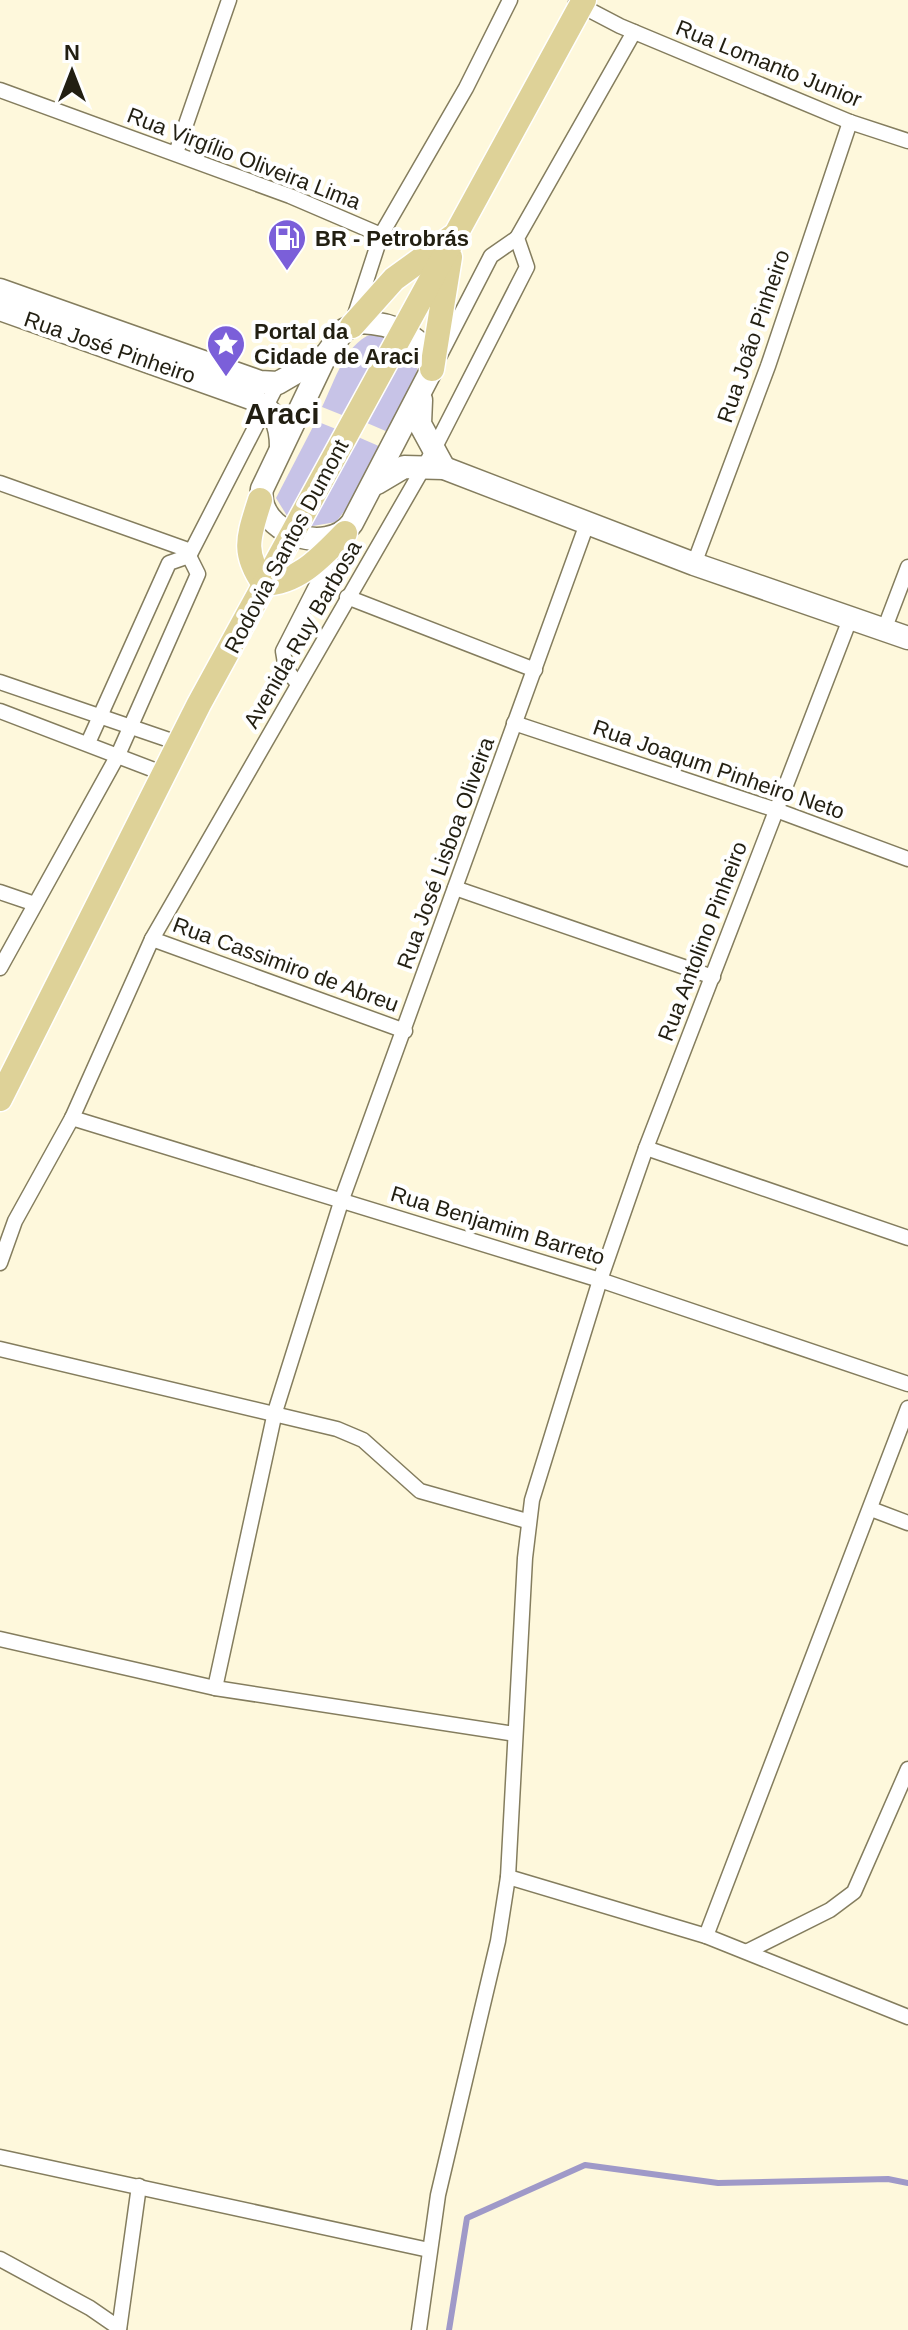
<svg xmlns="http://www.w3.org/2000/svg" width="908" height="2330" font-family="Arial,sans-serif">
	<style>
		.green { fill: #c7c3e7 }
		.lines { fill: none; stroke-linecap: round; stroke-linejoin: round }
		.stream { stroke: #9f99c8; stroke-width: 6 }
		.minor-casing { stroke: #847d5e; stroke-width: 17 }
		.secondary-casing { stroke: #847d5e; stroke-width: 25 }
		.trunk-casing { stroke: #fff; stroke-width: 27 }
		.minor { stroke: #fff; stroke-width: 14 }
		.secondary { stroke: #fff; stroke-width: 22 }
		.trunk { stroke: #ded298; stroke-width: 24 }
		.labels { text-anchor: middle; stroke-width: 8; stroke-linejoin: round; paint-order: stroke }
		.street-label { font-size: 22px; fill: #221f12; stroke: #fff }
		.poi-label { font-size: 22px; font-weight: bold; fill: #221f12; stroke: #fff; text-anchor: start }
		.district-label { font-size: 30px; font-weight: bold; fill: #221f12; stroke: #fff }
	</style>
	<rect width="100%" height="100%" fill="#fef8dc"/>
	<g class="green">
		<path d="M377,333L388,337L347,417L322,407C334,383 347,337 377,333Z"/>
		<polygon points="407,344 415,349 419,363 414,381 388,432 367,423"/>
		<polygon points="316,421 336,429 289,519 276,498"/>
		<polygon points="358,437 381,447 349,505 336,522 307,527"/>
	</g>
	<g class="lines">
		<polyline class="stream" points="449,2330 467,2218 585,2165 718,2183 888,2179 908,2183"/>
		<g class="minor-casing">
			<g id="minor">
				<polyline points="576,3 620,26 850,122 908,141"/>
				<polyline points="0,90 290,196 381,235"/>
				<polyline points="176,153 229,0"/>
				<polyline points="354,318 381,235 466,88 510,0"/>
				<polyline points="440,355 491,256 517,238"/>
				<polyline points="0,483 191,551"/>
				<polyline points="694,564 768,366 850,122"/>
				<polyline points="347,597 535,670"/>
				<polyline points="884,630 908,567"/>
				<polyline points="0,682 178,743"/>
				<polyline points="298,684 286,669 283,651 333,553"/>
				<polyline points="0,711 162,773"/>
				<polyline points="514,723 776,810 908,859"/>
				<polyline points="88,743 169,563 189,556 278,383"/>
				<polyline points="455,888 713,977"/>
				<polyline points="0,892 35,904"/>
				<polyline points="152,939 405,1031"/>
				<polyline points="0,968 118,755 198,574 189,556"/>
				<polyline points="72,1118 600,1280 908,1384"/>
				<polyline points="646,1148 908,1238"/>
				<polyline points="0,1263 15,1221 72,1118 152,939 433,451 527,267 517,238 634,32"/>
				<polyline points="0,1349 337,1429 363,1440 420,1491 527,1521"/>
				<polyline points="871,1509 908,1523"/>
				<polyline points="0,1639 215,1688 515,1734"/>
				<polyline points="215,1688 275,1412 342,1199 588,521"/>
				<polyline points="508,1877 706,1936 908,2017"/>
				<polyline points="706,1936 908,1408"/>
				<polyline points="748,1951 830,1910 854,1892 908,1769"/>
				<polyline points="0,2157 429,2250"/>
				<polyline points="0,2259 90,2308 119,2328"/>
				<polyline points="119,2330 139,2186"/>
				<polyline points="419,2330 438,2195 498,1941 508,1877 525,1558 532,1500 600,1280 646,1148 850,619"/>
			</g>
		</g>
		<g class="secondary-casing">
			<g id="secondary">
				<polyline points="0,290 260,382 278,383 326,355"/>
				<path d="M0,309L253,399C274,411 281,422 281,447"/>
				<path d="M360,322C391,323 426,335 432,369L352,523C327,557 255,532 262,489L326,355L344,330Z"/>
				<polyline points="421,400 420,424 444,468"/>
				<polyline points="377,483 404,467 444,468 694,564 908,638"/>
			</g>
		</g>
		<g class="trunk-casing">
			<g id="trunk">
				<polyline points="352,326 394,279 452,237"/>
				<polyline points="432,369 450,257"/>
				<path d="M260,500C249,536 241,551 264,584"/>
				<path d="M264,584C299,583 322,556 345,533"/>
				<polyline points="0,1099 199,704 584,0"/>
			</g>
		</g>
		<use href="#minor" class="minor"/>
		<use href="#secondary" class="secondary"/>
		<use href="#trunk" class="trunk"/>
	</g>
	<defs>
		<g id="fuel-pin" transform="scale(2)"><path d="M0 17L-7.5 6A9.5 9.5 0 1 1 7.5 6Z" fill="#7b5fd9" stroke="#fff"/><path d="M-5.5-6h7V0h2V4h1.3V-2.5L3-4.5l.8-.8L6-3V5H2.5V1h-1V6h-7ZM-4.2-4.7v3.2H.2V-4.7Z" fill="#fff"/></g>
		<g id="sight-pin" transform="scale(2)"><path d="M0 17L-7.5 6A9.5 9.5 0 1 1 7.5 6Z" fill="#7b5fd9" stroke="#fff"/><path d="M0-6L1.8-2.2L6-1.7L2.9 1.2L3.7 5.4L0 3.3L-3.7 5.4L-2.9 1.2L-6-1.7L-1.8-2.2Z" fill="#fff"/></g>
	</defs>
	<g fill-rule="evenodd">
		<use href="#fuel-pin" x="287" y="238"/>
		<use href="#sight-pin" x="226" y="344"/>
	</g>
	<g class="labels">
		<g class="street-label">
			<text transform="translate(769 63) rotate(22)" y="8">Rua Lomanto Junior</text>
			<text transform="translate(244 158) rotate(21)" y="8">Rua Virgílio Oliveira Lima</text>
			<text transform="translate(753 336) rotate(-71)" y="8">Rua João Pinheiro</text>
			<text transform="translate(110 347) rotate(19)" y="8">Rua José Pinheiro</text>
			<text transform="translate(286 546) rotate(-62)" y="8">Rodovia Santos Dumont</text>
			<text transform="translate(302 634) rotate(-60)" y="8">Avenida Ruy Barbosa</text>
			<text transform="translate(719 769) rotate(19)" y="8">Rua Joaqum Pinheiro Neto</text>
			<text transform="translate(445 853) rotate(-70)" y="8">Rua José Lisboa Oliveira</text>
			<text transform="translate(702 941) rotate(-69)" y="8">Rua Antolino Pinheiro</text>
			<text transform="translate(286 964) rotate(20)" y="8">Rua Cassimiro de Abreu</text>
			<text transform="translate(498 1225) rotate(17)" y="8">Rua Benjamim Barreto</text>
		</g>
		<g class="poi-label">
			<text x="315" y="246">BR - Petrobrás</text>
			<text x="254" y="339">Portal da<tspan x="254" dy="25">Cidade de Araci</tspan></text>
		</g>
		<g class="district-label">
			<text x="282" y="424">Araci</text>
		</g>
	</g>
	<g transform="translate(72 72)" stroke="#ffffff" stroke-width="6" paint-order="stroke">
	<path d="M0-6L14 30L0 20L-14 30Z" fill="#221f12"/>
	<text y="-12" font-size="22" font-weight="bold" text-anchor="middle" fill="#221f12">N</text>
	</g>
</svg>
